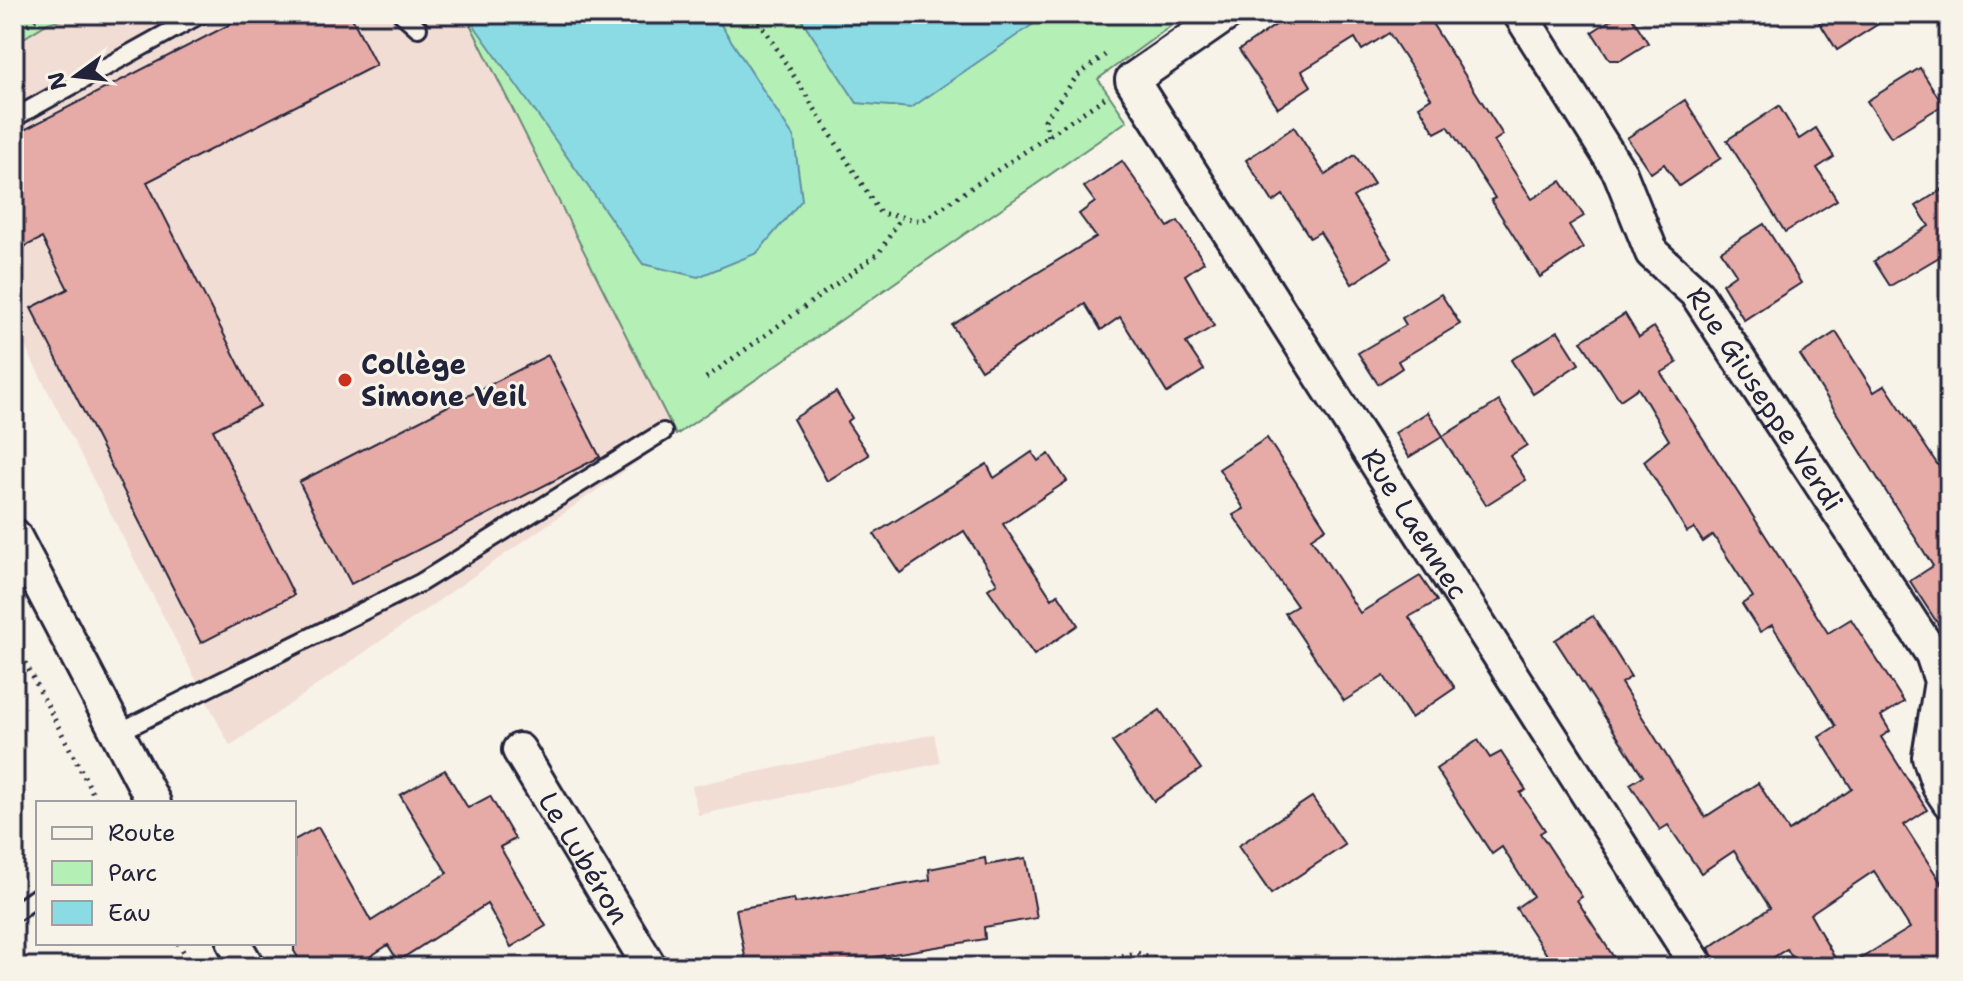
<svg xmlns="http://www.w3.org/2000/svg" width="1963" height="981" font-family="'Shantell Sans',sans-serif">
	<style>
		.built { fill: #f2ddd4 }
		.green { fill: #b4efb5; stroke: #6b8878; stroke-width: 2 }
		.water { fill: #8bdbe5; stroke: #6191a1; stroke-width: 2 }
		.building { fill: #e6aba7; stroke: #22223b; stroke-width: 2 }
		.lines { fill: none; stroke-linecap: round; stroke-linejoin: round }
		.service-casing { stroke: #22223b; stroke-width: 22 }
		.minor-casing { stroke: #22223b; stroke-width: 38 }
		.path { stroke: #22223b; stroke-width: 5; stroke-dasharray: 2 6; stroke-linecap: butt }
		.service { stroke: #f7f3e8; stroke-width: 16 }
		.minor { stroke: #f7f3e8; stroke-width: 32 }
		.poi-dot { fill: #c8321e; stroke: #f7f3e8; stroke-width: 3 }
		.labels { text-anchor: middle; stroke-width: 6; stroke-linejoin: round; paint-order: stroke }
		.poi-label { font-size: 28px; font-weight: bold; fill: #22223b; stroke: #f7f3e8; text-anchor: start }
		.street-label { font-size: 28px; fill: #22223b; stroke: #f7f3e8 }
	</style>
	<rect width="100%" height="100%" fill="#f7f3e8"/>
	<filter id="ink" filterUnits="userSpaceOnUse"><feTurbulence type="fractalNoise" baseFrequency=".0125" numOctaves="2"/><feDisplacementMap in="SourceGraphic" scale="16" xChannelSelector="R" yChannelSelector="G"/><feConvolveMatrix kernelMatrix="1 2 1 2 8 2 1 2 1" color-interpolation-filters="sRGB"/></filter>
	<g filter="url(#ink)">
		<g class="built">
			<polygon points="82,14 465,14 676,435 230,746 14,325 14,44 48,23"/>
			<polygon points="934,734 940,763 698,815 692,786"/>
		</g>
		<g class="green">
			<polygon points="14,14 82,14 48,23 14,44"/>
			<polygon points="465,14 1187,14 1098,79 1127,121 676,435"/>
		</g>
		<g class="water">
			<polygon points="466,14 714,14 794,138 802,200 757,253 698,277 643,264"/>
			<polygon points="798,14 1048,14 911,108 857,103"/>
		</g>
		<g class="building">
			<polygon points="250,14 350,14 376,65 147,182 260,406 213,430 294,595 201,643 31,308 68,289 42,238 14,252 14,135"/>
			<polygon points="1292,14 1426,14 1503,135 1494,141 1532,199 1561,181 1584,216 1569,225 1583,248 1540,277 1491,200 1495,198 1448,126 1435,133 1419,106 1431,98 1389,33 1362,50 1355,38 1302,71 1311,86 1278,108 1239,50"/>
			<polygon points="1620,14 1630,14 1648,43 1621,60 1610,60 1592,32"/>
			<polygon points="1814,14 1894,14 1837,50"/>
			<polygon points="1920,68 1943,105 1891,137 1867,101"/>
			<polygon points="1685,100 1721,158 1679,186 1664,164 1651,173 1627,138"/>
			<polygon points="1779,106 1799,139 1816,128 1834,157 1817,168 1837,200 1785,232 1727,140"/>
			<polygon points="1294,127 1325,175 1355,155 1374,184 1353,197 1392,258 1352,284 1320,232 1310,238 1283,195 1273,202 1246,160"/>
			<polygon points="1122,161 1168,227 1178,221 1204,262 1185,275 1214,326 1186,343 1204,370 1167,393 1120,317 1101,330 1085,304 981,370 952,325 1096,237 1079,214 1095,202 1084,187"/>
			<polygon points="1949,185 1949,257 1946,253 1890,286 1874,261 1929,226 1916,206"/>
			<polygon points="1764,224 1801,283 1744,320 1722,284 1736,274 1721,251"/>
			<polygon points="1441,294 1460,324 1398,361 1402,368 1378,384 1358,353 1406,325 1402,318"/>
			<polygon points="1625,314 1639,337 1654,327 1677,363 1661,373 1828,633 1851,619 1904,702 1881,716 1890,731 1881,737 1927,810 1904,825 1949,895 1949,967 1847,967 1910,928 1874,871 1810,914 1840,967 1798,967 1787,949 1758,967 1717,967 1709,948 1770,908 1734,851 1701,873 1668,825 1660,830 1630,784 1643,776 1555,640 1593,616 1631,677 1621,683 1705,817 1758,783 1789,831 1852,789 1819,737 1836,726 1806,678 1772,625 1760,632 1742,604 1753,597 1713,535 1703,542 1694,528 1687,532 1644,461 1669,440 1638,388 1620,400 1581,341"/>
			<polygon points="1558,331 1579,364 1533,394 1511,360"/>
			<polygon points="1836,332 1874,392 1885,385 1949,482 1949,641 1910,581 1933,566 1800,355"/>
			<polygon points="548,355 600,457 351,584 299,482"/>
			<polygon points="836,392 852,418 847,422 869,455 827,481 793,419"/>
			<polygon points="1499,401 1527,445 1510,456 1526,480 1486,505 1442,437 1409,457 1395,433 1428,412 1443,436"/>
			<polygon points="1267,438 1326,528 1311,538 1360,613 1420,576 1437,601 1409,617 1455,688 1411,718 1384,676 1344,701 1285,613 1297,606 1233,515 1244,509 1219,469"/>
			<polygon points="1032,452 1038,461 1049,454 1067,481 1003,524 1052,599 1058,594 1078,625 1034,655 988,589 997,583 964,531 900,573 874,534 987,464 994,478"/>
			<polygon points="1160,710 1201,769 1154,801 1112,742"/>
			<polygon points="1478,740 1490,758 1501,752 1526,790 1520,793 1545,830 1540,833 1582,897 1577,900 1620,967 1555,967 1516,908 1533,896 1502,847 1492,854 1436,769"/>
			<polygon points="445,770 468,808 490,796 515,839 500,847 546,926 511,947 487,904 398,961 388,945 354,967 304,967 294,951 294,840 318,827 371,921 447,873 400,795"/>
			<polygon points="1312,797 1345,845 1271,894 1238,846"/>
			<polygon points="985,858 986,865 1026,858 1037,918 984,927 985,939 814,967 747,967 736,909 794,899 795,903 930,880 929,869"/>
		</g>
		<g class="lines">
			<g class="service-casing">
				<g id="service">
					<polyline points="402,14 418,28"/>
					<polyline points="14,118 201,14"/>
					<polyline points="117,733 420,583 663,432"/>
					<polyline points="14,913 38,896"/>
				</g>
			</g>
			<g class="minor-casing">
				<g id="minor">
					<path id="s1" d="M1227,14L1132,80L1698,967"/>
					<path id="s2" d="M1520,14L1620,173L1652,253L1696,293L1932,654L1941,681L1929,757L1939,787L1949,802"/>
					<polyline points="14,535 154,803"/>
					<path id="s3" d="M519,750L650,967"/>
					<polyline points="234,943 248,967"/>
				</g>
			</g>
			<g class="path">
				<polyline points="755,14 880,213 922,221 1106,97"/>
				<polyline points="14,33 44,14"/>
				<polyline points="1048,136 1045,120 1077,76 1105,55"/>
				<polyline points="706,378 879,253 901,217"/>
				<polyline points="14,641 98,803"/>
				<polyline points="178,943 193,967"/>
				<polyline points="1059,967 1137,953 1180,967"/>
			</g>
			<use href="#service" class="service"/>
			<use href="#minor" class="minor"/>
		</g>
	</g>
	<circle class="poi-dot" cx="345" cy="380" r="8"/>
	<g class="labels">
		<g class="poi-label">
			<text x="361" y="374">Collège<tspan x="361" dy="32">Simone Veil</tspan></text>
		</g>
		<g class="street-label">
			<text dy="10" stroke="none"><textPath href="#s2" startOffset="460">Rue Giuseppe Verdi</textPath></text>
			<text dy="10" stroke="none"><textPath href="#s1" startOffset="642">Rue Laennec</textPath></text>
			<text dy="10" stroke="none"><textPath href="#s3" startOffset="126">Le Lubéron</textPath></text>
		</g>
	</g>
	<rect width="1963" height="981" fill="none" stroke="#f7f3e8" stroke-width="48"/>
	<rect x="24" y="24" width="1915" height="933" fill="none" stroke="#22223b" stroke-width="3" filter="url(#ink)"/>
	<rect x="36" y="801" width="260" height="144" fill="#f7f3e8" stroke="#a29fa3" stroke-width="2"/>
	<rect x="52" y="827" width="40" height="12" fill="#f7f3e8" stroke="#a29fa3" stroke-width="2"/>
	<text x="108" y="841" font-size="24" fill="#22223b">Route</text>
	<rect x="52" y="861" width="40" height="24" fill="#b4efb5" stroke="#a29fa3" stroke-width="2"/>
	<text x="108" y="881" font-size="24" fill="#22223b">Parc</text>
	<rect x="52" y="901" width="40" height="24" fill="#8bdbe5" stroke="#a29fa3" stroke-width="2"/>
	<text x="108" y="921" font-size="24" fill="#22223b">Eau</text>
	<g transform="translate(76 76) rotate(255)" stroke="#f7f3e8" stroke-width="6" paint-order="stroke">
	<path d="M0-6L14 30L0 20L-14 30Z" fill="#22223b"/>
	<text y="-12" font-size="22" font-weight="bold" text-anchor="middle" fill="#22223b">N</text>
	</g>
</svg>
